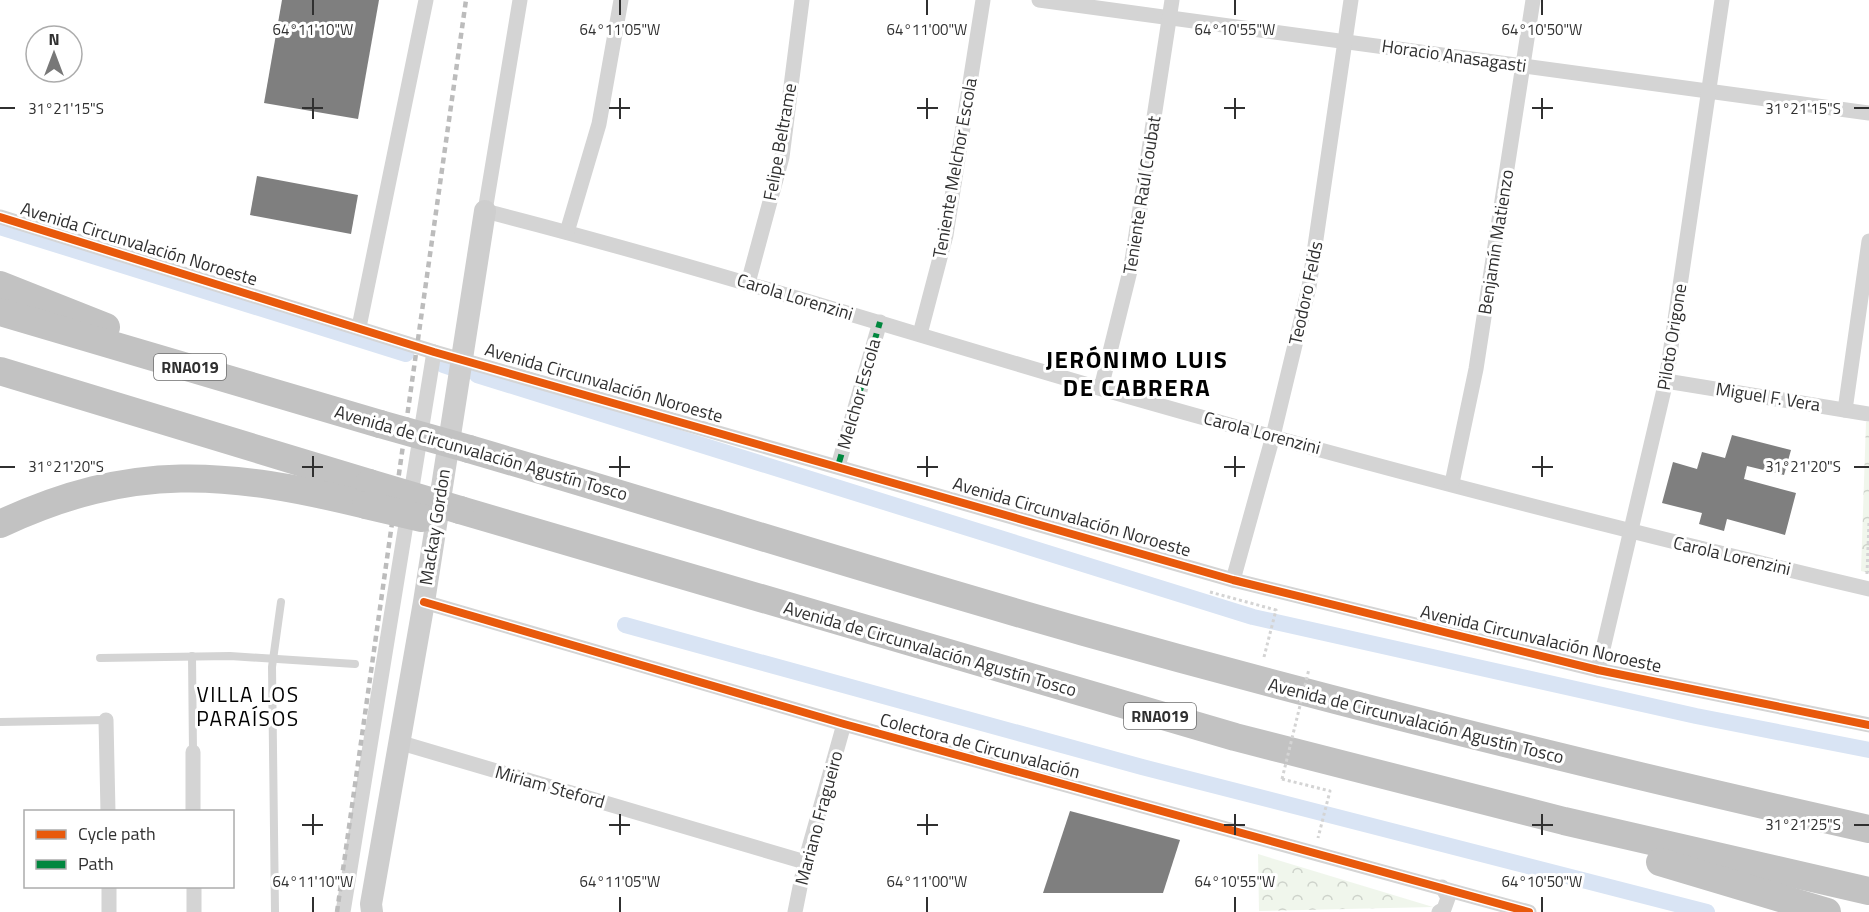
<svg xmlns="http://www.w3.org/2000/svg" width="1869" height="912" font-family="'Titillium Web',sans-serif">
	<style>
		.park { fill: url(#park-crowns) }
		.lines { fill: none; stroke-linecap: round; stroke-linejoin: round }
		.canal { stroke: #d9e4f4; stroke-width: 16 }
		.building { fill: #7f7f7f }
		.path { stroke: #d4d4d4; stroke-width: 3; stroke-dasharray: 3 3; stroke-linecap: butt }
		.lane { stroke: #d4d4d4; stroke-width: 8 }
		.street { stroke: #d4d4d4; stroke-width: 15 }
		.secondary { stroke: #cecece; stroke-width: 22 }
		.highway { stroke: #c2c2c2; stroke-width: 28 }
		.rail { stroke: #bcbcbc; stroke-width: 4.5; stroke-dasharray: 6 4.5; stroke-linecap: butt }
		.path-bridge { stroke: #d4d4d4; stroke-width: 3; stroke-dasharray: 3 3; stroke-linecap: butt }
		.highway-bridge { stroke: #c2c2c2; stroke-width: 28 }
		.quiet { stroke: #00873e; stroke-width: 6; stroke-dasharray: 12 6; stroke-linecap: butt }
		.cycleway-casing { stroke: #fff; stroke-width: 11 }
		.cycleway { stroke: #e8590c; stroke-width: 8 }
		.ticks { fill: none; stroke: #303030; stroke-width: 2 }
		.labels { text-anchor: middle; stroke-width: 6; stroke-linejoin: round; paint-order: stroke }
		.shield { fill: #fff; stroke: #6e6e6e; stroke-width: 1.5 }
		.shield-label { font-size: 16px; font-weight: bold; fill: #303030 }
		.street-label { font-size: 18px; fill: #303030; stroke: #fff }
		.quarter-label { font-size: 21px; letter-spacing: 1.5px; fill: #000; stroke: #fff }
		.district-label { font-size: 24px; font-weight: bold; letter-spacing: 1.5px; fill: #000; stroke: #fff }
		.ticks-label { font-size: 15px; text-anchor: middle; fill: #303030; stroke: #fff; stroke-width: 6; stroke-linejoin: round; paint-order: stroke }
	</style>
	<defs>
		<pattern id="park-crowns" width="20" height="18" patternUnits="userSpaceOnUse" patternTransform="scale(1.5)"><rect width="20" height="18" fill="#f0f6ec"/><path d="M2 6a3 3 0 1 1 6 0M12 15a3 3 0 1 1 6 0" fill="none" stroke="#ced3cb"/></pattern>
	</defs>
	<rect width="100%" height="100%" fill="#fff"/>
	<g class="park">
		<polygon points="1866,422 1869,422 1869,573 1861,571"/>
		<polygon points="1258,854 1433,907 1259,911"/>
	</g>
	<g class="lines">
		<g class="canal">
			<polyline points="0,227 406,354"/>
			<polyline points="443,365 452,368"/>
			<polyline points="477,375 1253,617 1696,716 1869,750"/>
			<polyline points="625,625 1142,767 1707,912"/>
		</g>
	</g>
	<g class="building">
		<polygon points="282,0 379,0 358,119 264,103"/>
		<polygon points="257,176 358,195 351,234 250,215"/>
		<polygon points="1732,435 1791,450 1784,475 1747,466 1744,479 1796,493 1785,535 1727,519 1724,531 1699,524 1702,513 1662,503 1673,462 1697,469 1702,452 1725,458"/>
		<polygon points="1070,811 1180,840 1163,893 1043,893"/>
	</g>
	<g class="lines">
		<g class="path">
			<polyline points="1867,574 1869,522"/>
			<polyline points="1210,592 1276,610 1264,657"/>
			<polyline points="1282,779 1330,791 1318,838"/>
		</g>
		<g class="lane">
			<polyline points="192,656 193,752"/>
			<polyline points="100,658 230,656 355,664"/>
			<polyline points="0,722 106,720"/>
			<polyline points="275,912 272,667 281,602"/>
		</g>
		<g class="street">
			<path d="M520,0L485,211C693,264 896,329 1102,389C1356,462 1612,528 1869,589"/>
			<polyline points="1039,0 1869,113"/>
			<polyline points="0,217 434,352 1233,580 1598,670 1869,725"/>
			<polyline points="567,232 599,124 621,0"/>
			<polyline points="748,283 782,157 802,0"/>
			<polyline points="359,327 426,0"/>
			<polyline points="920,334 946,235 983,0"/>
			<polyline points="1666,381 1869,414"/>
			<polyline points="1101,388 1131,267 1172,0"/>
			<polyline points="1845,410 1869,241"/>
			<polyline points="838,466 880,322"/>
			<polyline points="1452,483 1476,369 1533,0"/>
			<polyline points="1233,580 1273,436 1309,287 1351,0"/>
			<polyline points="424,602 844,724 1529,912"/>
			<polyline points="1598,670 1666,381 1722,0"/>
			<polyline points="106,720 108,812"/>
			<polyline points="398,742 805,862"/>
			<polyline points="193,752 193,812"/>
			<polyline points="109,886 109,912"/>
			<polyline points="194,886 194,912"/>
			<polyline points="343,912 434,352"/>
			<polyline points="795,912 805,862 844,724"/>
			<polyline points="1439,912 1444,909 1448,898 1442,887"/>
		</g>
		<polyline class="secondary" points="372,912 371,904 424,602 485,211"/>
		<g class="highway">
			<polyline points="0,285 106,327"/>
			<polyline points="0,312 380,424"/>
			<polyline points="0,371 369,483"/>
			<path d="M469,449C674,509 878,574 1084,632C1344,705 1605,770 1869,829"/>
			<polyline points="460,510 1235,737 1564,821 1869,891"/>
			<path d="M0,524C133,462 227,471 366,505"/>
			<polyline points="1660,862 1827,912"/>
		</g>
		<polyline class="rail" points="337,912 466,0"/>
		<polyline class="path-bridge" points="1282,779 1309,669"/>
		<g class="highway-bridge">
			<polyline points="380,424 469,449"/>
			<polyline points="369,483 460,510"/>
			<polyline points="366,505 422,518"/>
		</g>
		<polyline class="quiet" points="838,466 880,322"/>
		<g class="cycleway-casing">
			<g id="cycleway">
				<polyline points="0,217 434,352 1233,580 1598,670 1869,725"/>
				<polyline points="424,602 844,724 1529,912"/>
			</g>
		</g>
		<use href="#cycleway" class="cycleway"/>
	</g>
	<path class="ticks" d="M313,0V15M620,0V15M927,0V15M1235,0V15M1542,0V15M313,98V119M620,98V119M927,98V119M1235,98V119M1542,98V119M0,108H15M302,108H323M609,108H630M917,108H938M1224,108H1245M1532,108H1553M1854,108H1869M313,456V477M620,456V477M927,456V477M1235,456V477M1542,456V477M0,467H15M302,467H323M609,467H630M917,467H938M1224,467H1245M1532,467H1553M1854,467H1869M313,814V835M620,814V835M927,814V835M1235,814V835M1542,814V835M302,825H323M609,825H630M917,825H938M1224,825H1245M1532,825H1553M1854,825H1869M313,897V912M620,897V912M927,897V912M1235,897V912M1542,897V912"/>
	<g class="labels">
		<g class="shield">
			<rect x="154" y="354" width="72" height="26" rx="4.5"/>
			<rect x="1124" y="703" width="72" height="26" rx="4.5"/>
		</g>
		<g class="shield-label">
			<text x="190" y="373">RNA019</text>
			<text x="1160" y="722">RNA019</text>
		</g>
		<g class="street-label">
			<text transform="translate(1454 56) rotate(8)" y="6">Horacio Anasagasti</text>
			<text transform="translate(780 142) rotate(-80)" y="6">Felipe Beltrame</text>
			<text transform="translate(955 168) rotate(-80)" y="6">Teniente Melchor Escola</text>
			<text transform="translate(1142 195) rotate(-81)" y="6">Teniente Raúl Coubat</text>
			<text transform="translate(1496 242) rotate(-81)" y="6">Benjamín Matienzo</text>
			<text transform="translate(139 244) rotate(17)" y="6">Avenida Circunvalación Noroeste</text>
			<text transform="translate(1306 293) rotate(-78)" y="6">Teodoro Felds</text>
			<text transform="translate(795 297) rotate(17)" y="6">Carola Lorenzini</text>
			<text transform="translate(1672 337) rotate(-81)" y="6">Piloto Origone</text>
			<text transform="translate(604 383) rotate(16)" y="6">Avenida Circunvalación Noroeste</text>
			<text transform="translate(859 394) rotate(-74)" y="6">Melchor Escola</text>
			<text transform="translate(1768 397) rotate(9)" y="6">Miguel F. Vera</text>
			<text transform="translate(1262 433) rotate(15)" y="6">Carola Lorenzini</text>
			<text transform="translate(481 453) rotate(16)" y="6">Avenida de Circunvalación Agustín Tosco</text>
			<text transform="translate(1072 517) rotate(16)" y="6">Avenida Circunvalación Noroeste</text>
			<text transform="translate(435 527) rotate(-81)" y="6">Mackay Gordon</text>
			<text transform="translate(1732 556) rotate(13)" y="6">Carola Lorenzini</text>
			<text transform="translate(1541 639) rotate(13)" y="6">Avenida Circunvalación Noroeste</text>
			<text transform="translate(930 649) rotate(16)" y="6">Avenida de Circunvalación Agustín Tosco</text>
			<text transform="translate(1416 721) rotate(14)" y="6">Avenida de Circunvalación Agustín Tosco</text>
			<text transform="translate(980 746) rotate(15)" y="6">Colectora de Circunvalación</text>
			<text transform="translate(550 787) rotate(16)" y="6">Miriam Steford</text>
			<text transform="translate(819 818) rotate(-75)" y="6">Mariano Fragueiro</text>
		</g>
		<g class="quarter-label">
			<text x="248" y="702">VILLA LOS<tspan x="248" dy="24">PARAÍSOS</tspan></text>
		</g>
		<g class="district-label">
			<text x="1137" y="368">JERÓNIMO LUIS<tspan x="1137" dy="28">DE CABRERA</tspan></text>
		</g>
	</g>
	<g class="ticks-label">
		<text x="313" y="35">64°11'10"W</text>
		<text x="620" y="35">64°11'05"W</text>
		<text x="927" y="35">64°11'00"W</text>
		<text x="1235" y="35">64°10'55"W</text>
		<text x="1542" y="35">64°10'50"W</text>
		<text x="66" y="114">31°21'15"S</text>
		<text x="1803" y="114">31°21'15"S</text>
		<text x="66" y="472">31°21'20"S</text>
		<text x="1803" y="472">31°21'20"S</text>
		<text x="1803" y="830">31°21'25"S</text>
		<text x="313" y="887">64°11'10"W</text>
		<text x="620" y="887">64°11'05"W</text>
		<text x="927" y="887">64°11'00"W</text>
		<text x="1235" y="887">64°10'55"W</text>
		<text x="1542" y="887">64°10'50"W</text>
	</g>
	<rect x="24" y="810" width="210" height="78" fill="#ffffff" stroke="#acacac" stroke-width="1.5"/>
	<rect x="36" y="830" width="30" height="9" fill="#e8590c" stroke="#acacac" stroke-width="1.5"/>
	<text x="78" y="840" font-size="18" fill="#303030">Cycle path</text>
	<rect x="36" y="860" width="30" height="9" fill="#00873e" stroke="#acacac" stroke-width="1.5"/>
	<text x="78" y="870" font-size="18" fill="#303030">Path</text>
	<g transform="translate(54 54)"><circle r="28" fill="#ffffff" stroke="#acacac" stroke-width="1.5"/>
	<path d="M0-4.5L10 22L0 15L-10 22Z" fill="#787878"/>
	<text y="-9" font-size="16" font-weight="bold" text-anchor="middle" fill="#303030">N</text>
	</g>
</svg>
